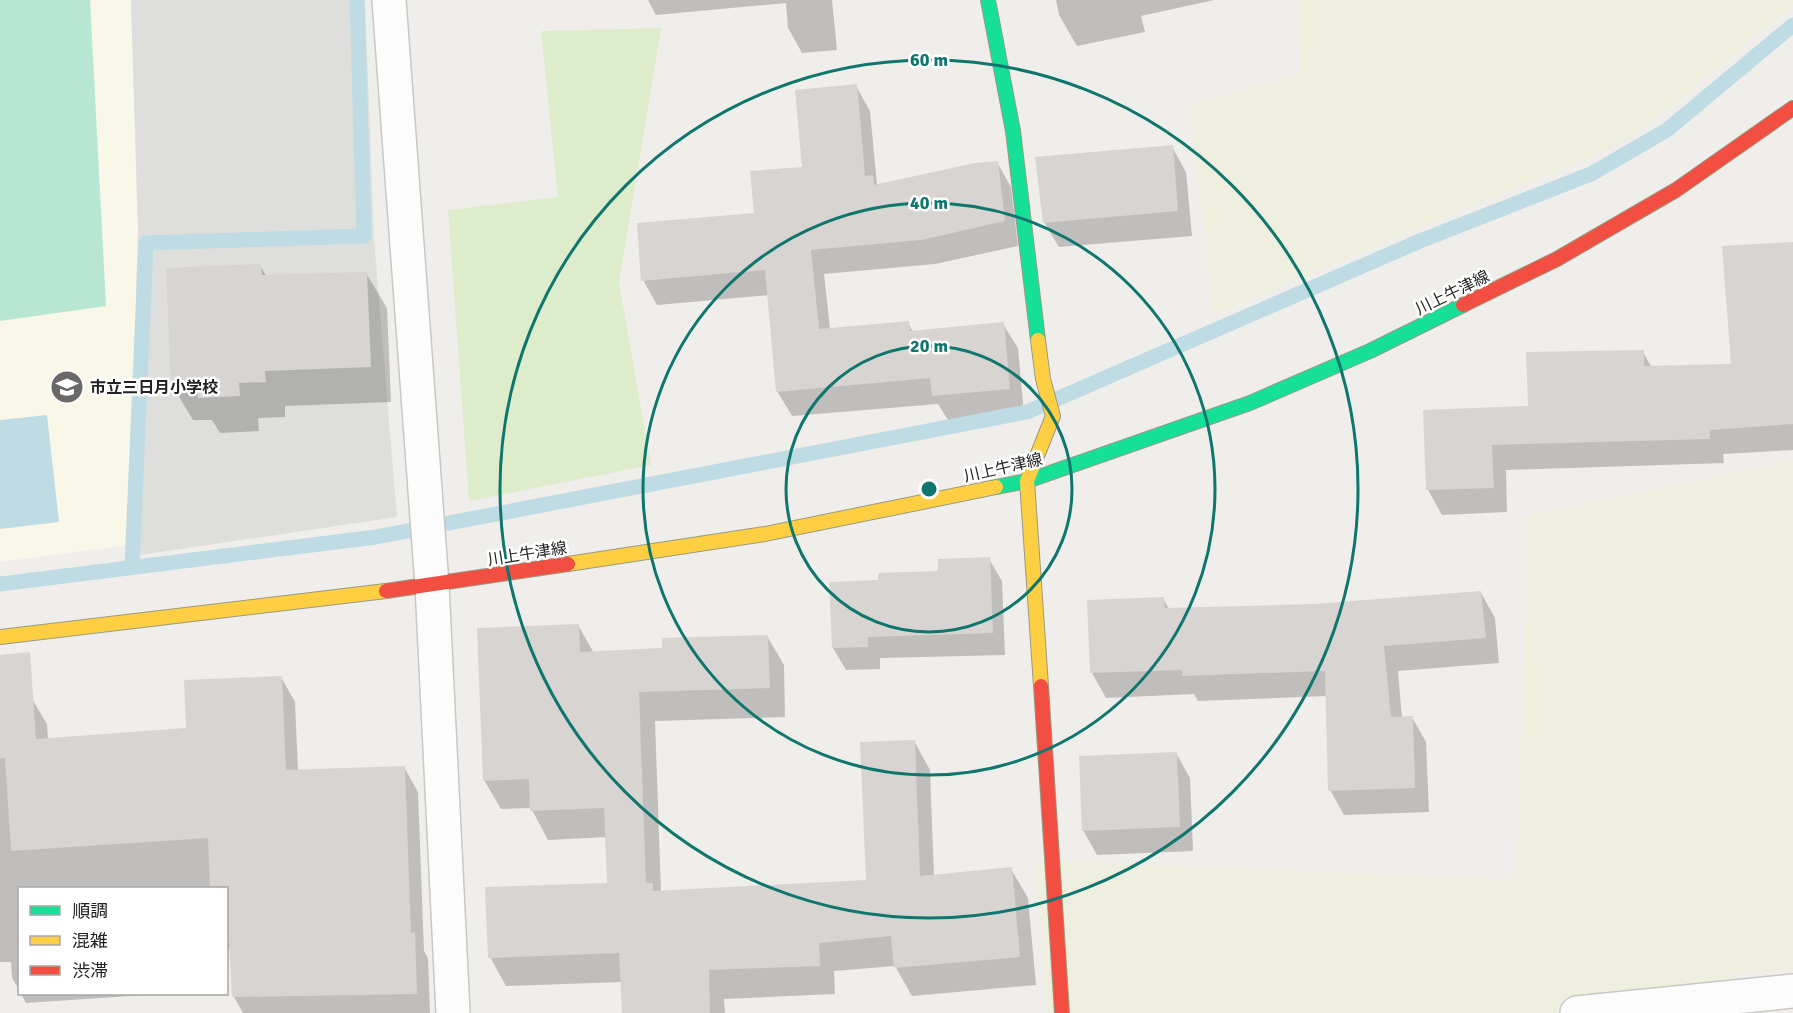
<svg xmlns="http://www.w3.org/2000/svg" width="1793" height="1013" font-family="Signika,'Noto Sans JP',sans-serif">
	<style>
		.education { fill: #f8f7e8 }
		.religious { fill: #dededc }
		.farmland { fill: #efefdf }
		.grass { fill: #ddeccb }
		.pitch { fill: #b7e6d2 }
		.water { fill: #bfdbe3 }
		.shadow { fill: #0003 }
		.lines { fill: none; stroke-linecap: round; stroke-linejoin: round }
		.stream { stroke: #bfdbe3; stroke-width: 15 }
		.building { fill: #d7d4d2 }
		.street-casing { stroke: #c9c8c7; stroke-width: 36 }
		.fast-casing { stroke: #999a82; stroke-width: 16 }
		.slow-casing { stroke: #999a82; stroke-width: 16 }
		.jam-casing { stroke: #999a82; stroke-width: 16 }
		.street { stroke: #fdfcfc; stroke-width: 33 }
		.fast { stroke: #16e098; stroke-width: 14 }
		.slow { stroke: #ffcf43; stroke-width: 14 }
		.jam { stroke: #f24e42; stroke-width: 14 }
		.ring { fill: none; stroke: #0f766e; stroke-width: 3 }
		.labels { text-anchor: middle; stroke-width: 5; stroke-linejoin: round; paint-order: stroke }
		.street-label { font-size: 16px; fill: #222; stroke: #fff }
		.poi-label { font-size: 16px; font-weight: bold; fill: #222; stroke: #fff; text-anchor: start }
		.centre { fill: #0f766e; stroke: #fff; stroke-width: 3 }
		.ring-label { font-size: 18px; text-anchor: middle; font-weight: bold; fill: #0f766e; stroke: #fff; stroke-width: 5; stroke-linejoin: round; paint-order: stroke }
	</style>
	<rect width="100%" height="100%" fill="#f0eeeb"/>
	<polygon class="education" points="0,0 131,0 138,229 129,545 0,562"/>
	<polygon class="religious" points="131,0 365,0 374,239 397,517 140,555 129,545 138,229"/>
	<g class="farmland">
		<polygon points="1297,0 1793,0 1793,4 1629,140 1213,315 1190,105 1300,74"/>
		<polygon points="1793,461 1793,970 1734,974 1737,1013 1047,1013 1035,860 1517,880 1527,516"/>
	</g>
	<polygon class="grass" points="661,28 619,283 651,465 469,501 448,210 558,197 541,31"/>
	<polygon class="pitch" points="0,0 90,0 106,306 0,321"/>
	<polygon class="water" points="47,415 59,522 0,529 0,420"/>
	<g class="shadow">
		<polygon points="648,0 832,0 837,50 802,53 788,28 786,3 656,15"/>
		<polygon points="1056,0 1214,0 1141,16 1145,32 1077,46 1059,15"/>
		<polygon points="856,86 870,111 877,185 997,162 1011,187 1018,246 935,264 824,274 830,329 908,323 913,332 1003,324 1018,348 1024,414 948,420 938,404 792,416 777,391 769,295 657,305 643,280 755,214 803,168"/>
		<polygon points="1172,147 1186,172 1192,236 1059,247 1044,222"/>
		<polygon points="1793,243 1793,450 1723,454 1724,463 1506,470 1507,512 1442,515 1428,490 1530,407 1643,352 1652,368 1732,365"/>
		<polygon points="260,266 267,277 366,273 387,308 391,402 285,406 285,417 258,418 259,431 220,433 212,420 193,420 172,385"/>
		<polygon points="989,559 1002,581 1005,655 880,658 880,669 846,670 833,648 940,572"/>
		<polygon points="1481,593 1495,618 1499,663 1398,671 1402,718 1412,717 1426,742 1429,812 1344,815 1330,790 1327,696 1198,701 1194,694 1106,698 1092,673 1163,598 1169,609 1314,606"/>
		<polygon points="578,625 594,653 664,650 767,636 784,665 785,717 655,721 661,892 867,882 914,741 930,770 934,876 1011,869 1028,898 1036,985 912,996 895,966 834,971 835,994 724,999 725,1013 623,1013 622,982 506,986 490,957 609,884 607,837 548,840 531,808 501,809 484,780"/>
		<polygon points="281,677 295,702 298,771 404,767 418,792 424,951 428,958 430,1013 243,1013 234,997 232,949 226,949 226,888 20,888 20,991 12,978 11,962 0,962 0,702 32,699 47,724 48,740 187,729"/>
		<polygon points="1176,753 1190,778 1193,851 1097,855 1083,830"/>
		<polygon points="21,994 161,994 26,1003"/>
	</g>
	<g class="lines">
		<g class="stream">
			<polyline points="132,567 146,243 364,236 357,0"/>
			<polyline points="0,584 376,537 1027,412 1420,241 1591,174 1667,130 1793,25"/>
		</g>
	</g>
	<g class="building">
		<polygon points="857,84 865,176 873,175 874,185 975,163 998,161 1005,221 921,240 811,250 819,329 909,321 910,331 1004,322 1010,389 932,396 930,378 776,392 765,270 641,281 637,223 754,213 750,171 802,167 795,90"/>
		<polygon points="1173,145 1178,211 1043,223 1035,157"/>
		<polygon points="1793,242 1793,424 1710,430 1710,439 1492,445 1494,488 1426,490 1423,410 1528,406 1526,352 1644,350 1644,366 1731,364 1722,246"/>
		<polygon points="261,264 262,275 367,272 371,367 265,371 266,382 239,383 240,396 198,398 197,385 171,385 166,268"/>
		<polygon points="990,557 993,633 868,637 868,647 832,648 829,582 878,580 878,573 938,571 938,559"/>
		<polygon points="1481,591 1486,638 1384,646 1391,717 1413,716 1415,788 1328,791 1325,671 1182,676 1182,670 1090,673 1087,600 1164,597 1165,608 1314,604"/>
		<polygon points="579,624 580,652 662,648 662,638 768,635 770,688 639,692 646,883 653,883 653,891 866,880 860,742 915,740 920,876 1012,867 1020,957 894,968 891,936 819,943 820,966 709,970 710,1013 622,1013 619,953 488,958 485,887 607,883 604,808 530,811 529,779 483,781 477,628"/>
		<polygon points="30,652 36,739 186,728 184,680 282,676 286,770 405,766 411,933 415,932 417,994 232,997 226,888 210,888 208,838 11,851 5,758 0,758 0,655"/>
		<polygon points="1177,752 1180,827 1082,831 1079,756"/>
	</g>
	<g class="lines">
		<g class="street-casing">
			<g id="street">
				<polyline points="389,0 432,585 453,1013"/>
				<polyline points="1577,1013 1793,991"/>
			</g>
		</g>
		<g class="fast-casing">
			<g id="fast">
				<polyline points="988,0 1013,131 1038,340"/>
				<polyline points="996,487 1027,481 1250,403 1370,351 1463,305"/>
			</g>
		</g>
		<g class="slow-casing">
			<g id="slow">
				<polyline points="1038,340 1043,379 1053,416 1027,481 1041,686"/>
				<polyline points="568,564 765,534 996,487"/>
				<polyline points="0,637 386,591"/>
			</g>
		</g>
		<g class="jam-casing">
			<g id="jam">
				<polyline points="1463,305 1557,259 1676,190 1793,108"/>
				<polyline points="386,591 568,564"/>
				<polyline points="1041,686 1062,1013"/>
			</g>
		</g>
		<use href="#street" class="street"/>
		<use href="#fast" class="fast"/>
		<use href="#slow" class="slow"/>
		<use href="#jam" class="jam"/>
	</g>
	<g class="ring">
		<circle cx="929" cy="489" r="143"/>
		<circle cx="929" cy="489" r="286"/>
		<circle cx="929" cy="489" r="429"/>
	</g>
	<defs>
		<g id="school-disc" transform="scale(1.725)"><circle r="9.5" fill="#6a6968" stroke="#fff"/><path d="M0-5L7-2L0 1L-7-2ZM-4 1L0 2.5L4 1V4Q0 6-4 4Z" fill="#fff"/></g>
	</defs>
	<g fill-rule="evenodd">
		<use href="#school-disc" x="67" y="387"/>
	</g>
	<g class="labels">
		<g class="street-label">
			<text transform="translate(1452 292) rotate(-26)" y="6">川上牛津線</text>
			<text transform="translate(1003 467) rotate(-13)" y="6">川上牛津線</text>
			<text transform="translate(527 553) rotate(-9)" y="6">川上牛津線</text>
		</g>
		<g class="poi-label">
			<text x="90" y="393">市立三日月小学校</text>
		</g>
	</g>
	<circle cx="929" cy="489" r="9" class="centre"/>
	<g class="ring-label">
		<text x="929" y="66">60 m</text>
		<text x="929" y="209">40 m</text>
		<text x="929" y="352">20 m</text>
	</g>
	<rect x="18" y="887" width="210" height="108" fill="#ffffff" stroke="#a7a7a7" stroke-width="1.5"/>
	<rect x="30" y="906" width="30" height="9" fill="#16e098" stroke="#a7a7a7" stroke-width="1.5"/>
	<text x="72" y="917" font-size="18" fill="#222222">順調</text>
	<rect x="30" y="936" width="30" height="9" fill="#ffcf43" stroke="#a7a7a7" stroke-width="1.5"/>
	<text x="72" y="947" font-size="18" fill="#222222">混雑</text>
	<rect x="30" y="966" width="30" height="9" fill="#f24e42" stroke="#a7a7a7" stroke-width="1.5"/>
	<text x="72" y="977" font-size="18" fill="#222222">渋滞</text>
</svg>
